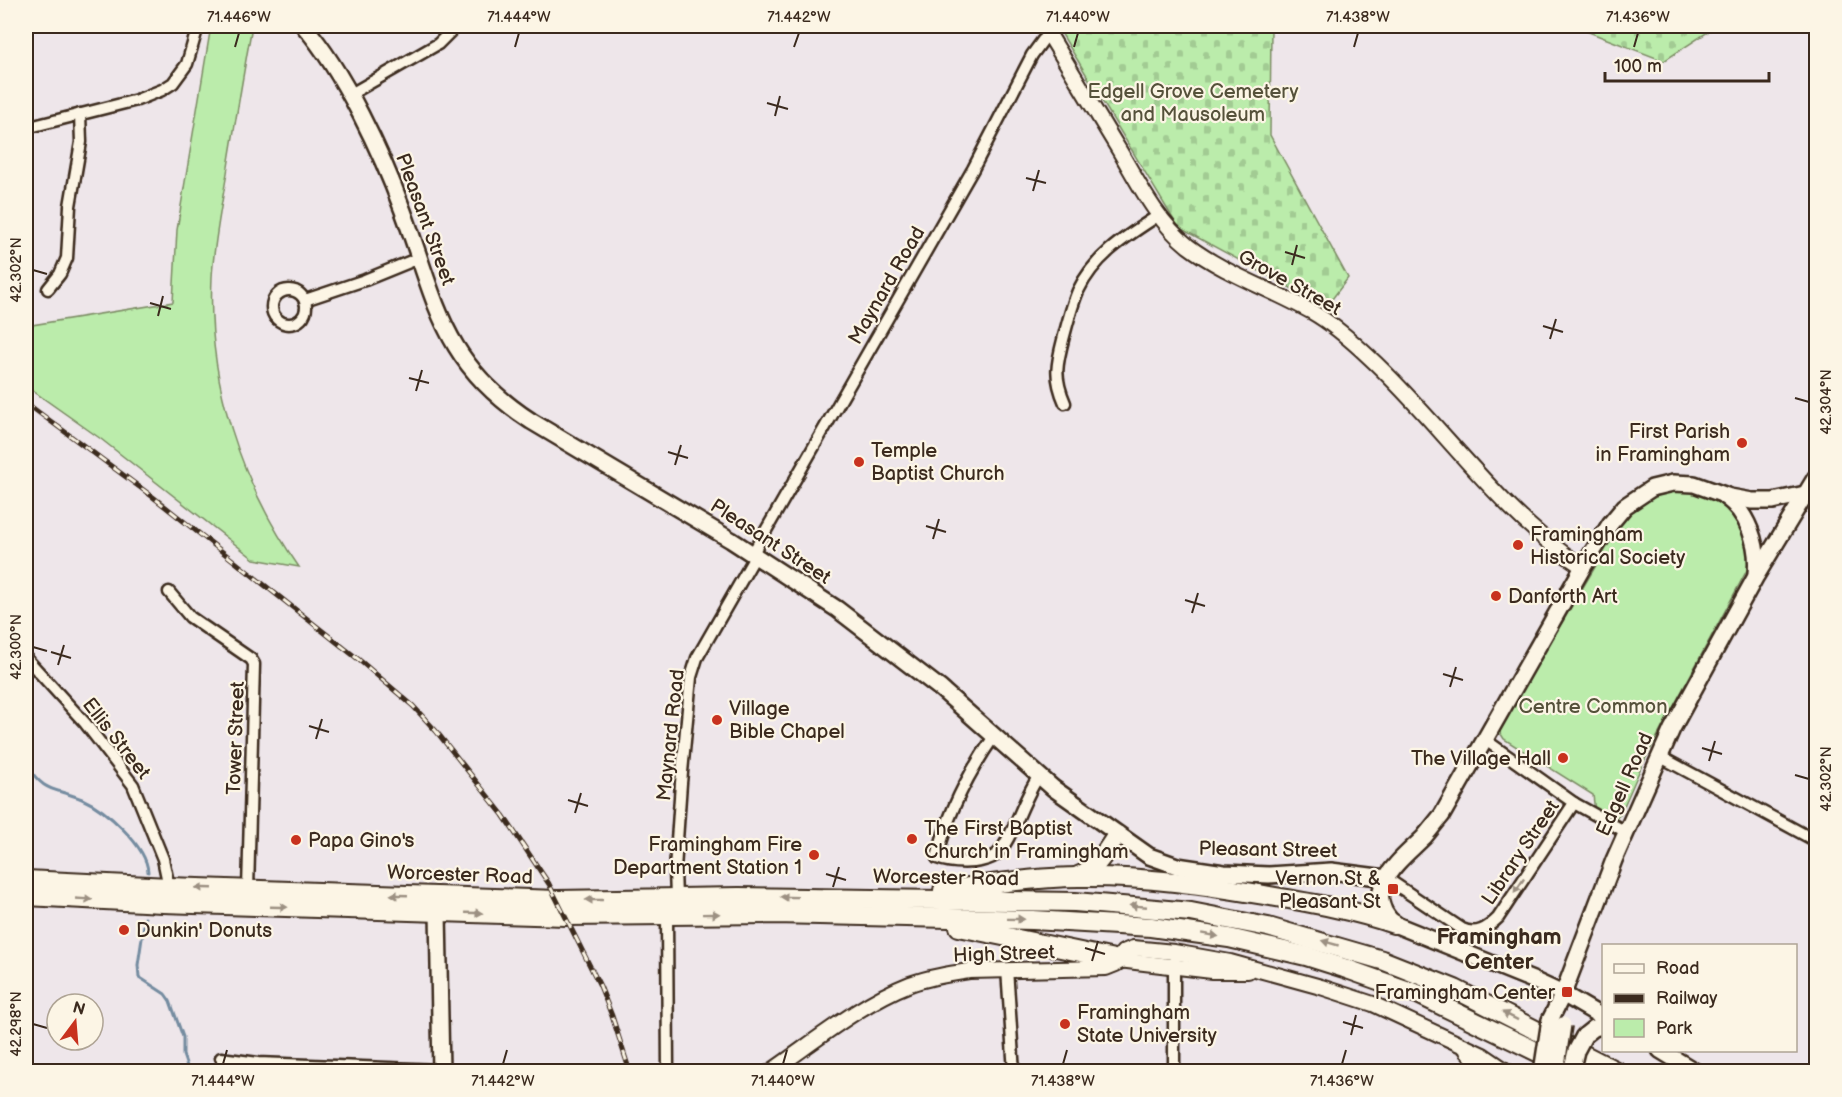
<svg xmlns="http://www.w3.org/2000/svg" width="1842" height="1097" font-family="'Balsamiq Sans',sans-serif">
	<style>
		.cemetery { fill: url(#cemetery-stones); stroke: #7b8b64; stroke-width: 1.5 }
		.green { fill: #bbecab; stroke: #7b8b64; stroke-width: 1.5 }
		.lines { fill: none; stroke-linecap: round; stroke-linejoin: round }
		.stream { stroke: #748ca0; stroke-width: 3 }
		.minor-casing { stroke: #3b2a1e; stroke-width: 15 }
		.tertiary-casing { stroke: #3b2a1e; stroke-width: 18 }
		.secondary-casing { stroke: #3b2a1e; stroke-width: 20 }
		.trunk-casing { stroke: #3b2a1e; stroke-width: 22 }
		.minor { stroke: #fcf5e5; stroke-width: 10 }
		.tertiary { stroke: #fcf5e5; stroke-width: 14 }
		.secondary { stroke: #fcf5e5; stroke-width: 15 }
		.trunk { stroke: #fcf5e5; stroke-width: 18 }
		.rail-casing { stroke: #3b2a1e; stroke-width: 5 }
		.rail { stroke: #fcf5e5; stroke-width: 3; stroke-dasharray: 9; stroke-linecap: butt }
		.secondary-bridge-casing { stroke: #3b2a1e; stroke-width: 20; stroke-linecap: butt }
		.secondary-bridge { stroke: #fcf5e5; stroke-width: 15 }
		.oneway { fill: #9c9082 }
		.ticks { fill: none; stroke: #3b2a1e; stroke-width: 2 }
		.poi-dot { fill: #c8321e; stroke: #fcf5e5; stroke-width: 2 }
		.labels { text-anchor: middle; stroke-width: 4.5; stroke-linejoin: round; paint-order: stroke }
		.park-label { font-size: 20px; fill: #55513a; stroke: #fcf5e5 }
		.street-label { font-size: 20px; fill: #3b2a1e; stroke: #fcf5e5 }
		.poi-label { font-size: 20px; fill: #3b2a1e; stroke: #fcf5e5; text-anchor: start }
		.quarter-label { font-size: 22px; font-weight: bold; fill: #3b2a1e; stroke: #fcf5e5 }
		.neatline { fill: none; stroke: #3b2a1e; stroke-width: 2 }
		.ticks-label { font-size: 15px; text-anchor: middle; fill: #3b2a1e }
	</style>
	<defs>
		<pattern id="cemetery-stones" width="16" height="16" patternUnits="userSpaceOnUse" patternTransform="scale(1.5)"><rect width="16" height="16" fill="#bbecab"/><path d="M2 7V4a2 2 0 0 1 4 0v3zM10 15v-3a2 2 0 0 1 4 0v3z" fill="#a2cb93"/></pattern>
	</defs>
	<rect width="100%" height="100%" fill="#eee6ea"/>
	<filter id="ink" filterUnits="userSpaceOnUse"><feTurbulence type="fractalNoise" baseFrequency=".0167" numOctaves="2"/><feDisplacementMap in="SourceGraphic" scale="12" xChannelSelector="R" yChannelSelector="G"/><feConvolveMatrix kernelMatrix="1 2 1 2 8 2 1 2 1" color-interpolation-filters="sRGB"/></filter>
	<g filter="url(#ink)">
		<g class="cemetery">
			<polygon points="1057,26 1271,26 1270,135 1348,278 1326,307 1178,227"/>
			<polygon points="1573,26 1717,26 1664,61"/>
		</g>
		<g class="green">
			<path d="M211,26H252C243,75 235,124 227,173C221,208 214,242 212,277C207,381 240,482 299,567L254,559L101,439L26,386V326L173,302L177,230Z"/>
			<path d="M1676,491C1720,489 1753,528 1747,570L1642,765L1620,815L1612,820L1595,812L1593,795L1504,739L1499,731L1500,727L1623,520C1639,504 1654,495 1676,491Z"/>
		</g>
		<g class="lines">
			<g class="stream">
				<path d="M26,764C45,794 53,787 82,799C105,809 147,846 148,872"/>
				<polyline points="145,918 138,965 139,977 165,994 170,1001 183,1037 183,1055 189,1072"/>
			</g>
			<g class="minor-casing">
				<g id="minor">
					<polyline points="349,95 438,44 456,26"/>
					<polyline points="26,128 137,100 162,90 173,83 187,64 198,26"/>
					<polyline points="48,289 60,274 67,258 70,206 81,142 80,114"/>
					<circle cx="289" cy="307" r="17"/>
					<polyline points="305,300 365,280 419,258"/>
					<path d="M1065,403C1053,376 1057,363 1064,336C1068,321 1072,305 1078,291C1095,255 1127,236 1159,215"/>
					<polyline points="753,553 973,169 1032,55 1043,40 1050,35"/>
					<polyline points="169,592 190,617 251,659 254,664 248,890"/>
					<polyline points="26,658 85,723 133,785 163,859 169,887"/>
					<path d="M995,735C969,772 947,815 937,858C950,863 961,863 974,862C982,861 990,859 996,855C1011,843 1024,796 1039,776"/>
					<polyline points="1484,739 1574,803 1626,832"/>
					<polyline points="1659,756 1816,841"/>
					<path d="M1386,878L1462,929C1476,936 1488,928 1498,918L1574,803"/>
					<polyline points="676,898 675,869 681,783 691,677 697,658 756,555"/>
					<polyline points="667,915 668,1072"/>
					<polyline points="1007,969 1014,1072"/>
					<polyline points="221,1058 258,1063 493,1072"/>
					<polyline points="1174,1072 1174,961"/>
				</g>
			</g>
			<g class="tertiary-casing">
				<g id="tertiary">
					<path d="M1044,26C1069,67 1094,109 1119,150C1139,184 1157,221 1188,246C1225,274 1271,289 1312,312C1333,324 1351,340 1369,357C1441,423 1500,514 1583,567"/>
					<polyline points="1119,960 1212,971 1248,971"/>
					<polyline points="1467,1051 1487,1072"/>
					<path d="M770,1072C814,1042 861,1003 910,984C929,977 949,974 969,971L1106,968L1116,964L1123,952L1133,948L1174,952L1230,962L1321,987L1373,1004L1483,1055L1508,1072"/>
				</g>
			</g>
			<g class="secondary-casing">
				<g id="secondary">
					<path d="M304,26C344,72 382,154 403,211C437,303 442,363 531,421L731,540L837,609L941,689L1053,788L1149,856L1177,866L1224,873L1269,875L1331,871L1386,878"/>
					<path d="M1724,496C1748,512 1759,545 1756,573"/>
					<polyline points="438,912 441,1072"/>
					<path d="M1604,1018L1563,994L1535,981L1394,924C1359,890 1400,861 1424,837C1430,830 1436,822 1442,815L1583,567L1610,524L1625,506L1652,488L1673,483L1694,484L1730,497L1752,501H1773L1805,494"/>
					<polyline points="1550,1020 1563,994 1614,860 1672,729 1756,576 1816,477"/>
					<polyline points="1584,1036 1594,1028 1604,1026"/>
					<polyline points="1660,1050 1696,1072"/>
				</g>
			</g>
			<g class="trunk-casing">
				<g id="trunk">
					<path d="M1078,876C1097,869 1106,851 1117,835"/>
					<polyline points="26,880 169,887 557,900 739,897 1075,902 1191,912 1268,927 1382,960 1455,989 1618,1072"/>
					<path d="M943,890C988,885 1034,877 1079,877C1143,876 1207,885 1270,896C1312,903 1354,910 1394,924"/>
					<polyline points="26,896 163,903 566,916 776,914 1033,920 1151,927 1229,938 1306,956 1344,968 1420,995 1558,1062"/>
					<polyline points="959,927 1119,960"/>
				</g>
			</g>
			<use href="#minor" class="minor"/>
			<use href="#tertiary" class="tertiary"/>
			<use href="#secondary" class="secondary"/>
			<use href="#trunk" class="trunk"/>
			<g class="rail-casing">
				<polyline id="rail" points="26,403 153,497 358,659 413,706 436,731 503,815 549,884 600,986 612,1016 630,1072"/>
			</g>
			<use href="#rail" class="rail"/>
			<g class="secondary-bridge-casing">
				<g id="secondary-bridge">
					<polyline points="1542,1072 1550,1020"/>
					<polyline points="1556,1072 1563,1025"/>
					<polyline points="1571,1072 1576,1051 1584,1036"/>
				</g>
			</g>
			<use href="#secondary-bridge" class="secondary-bridge"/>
		</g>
		<defs><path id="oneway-solid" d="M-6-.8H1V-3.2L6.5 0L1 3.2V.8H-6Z" transform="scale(1.5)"/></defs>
		<g class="oneway">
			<use href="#oneway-solid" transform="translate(1519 886) rotate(124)"/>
			<use href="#oneway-solid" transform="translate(204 888) rotate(-178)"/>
			<use href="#oneway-solid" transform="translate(399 895) rotate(-178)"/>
			<use href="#oneway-solid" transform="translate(789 897) rotate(-179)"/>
			<use href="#oneway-solid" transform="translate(84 899) rotate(3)"/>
			<use href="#oneway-solid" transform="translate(594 900) rotate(-180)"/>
			<use href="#oneway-solid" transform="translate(1138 906) rotate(-175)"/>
			<use href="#oneway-solid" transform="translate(279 907) rotate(2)"/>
			<use href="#oneway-solid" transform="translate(474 913) rotate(2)"/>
			<use href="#oneway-solid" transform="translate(711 914) rotate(-1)"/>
			<use href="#oneway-solid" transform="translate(1016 919) rotate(1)"/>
			<use href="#oneway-solid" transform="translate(1210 935) rotate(10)"/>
			<use href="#oneway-solid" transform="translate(1330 943) rotate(-164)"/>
			<use href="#oneway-solid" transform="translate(1510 1016) rotate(-153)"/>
		</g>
	</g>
	<path class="ticks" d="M235,47L239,33M515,47L519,33M794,47L799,33M1074,47L1078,33M1354,47L1358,33M1634,47L1638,33M767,103L788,109M775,116L780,96M1026,178L1046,183M1033,191L1039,170M1285,252L1305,258M1292,265L1297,245M33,270L47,274M150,303L171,309M158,316L163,296M1543,326L1563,332M1550,339L1556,319M409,378L429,383M416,391L422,370M1795,398L1809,402M668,452L688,458M675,465L681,445M926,526L946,532M933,539L939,519M1185,600L1205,606M1192,613L1198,593M33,647L47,651M51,652L71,658M58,665L64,645M1443,674L1463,680M1450,687L1456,667M309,726L329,732M316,739L322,719M1702,748L1722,754M1709,761L1715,741M1795,775L1809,779M568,800L588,806M575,813L581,793M826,874L846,880M833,887L839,867M1085,948L1105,954M1092,961L1098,941M1343,1022L1363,1028M33,1024L47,1028M1351,1035L1356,1015M223,1064L227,1050M503,1064L507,1050M783,1064L787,1050M1063,1064L1067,1050M1342,1064L1346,1050"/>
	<g class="poi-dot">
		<circle cx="1742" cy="443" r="6"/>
		<circle cx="859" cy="462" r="6"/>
		<circle cx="1518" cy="545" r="6"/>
		<circle cx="1496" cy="596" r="6"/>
		<circle cx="717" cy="720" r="6"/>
		<circle cx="1563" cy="758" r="6"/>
		<circle cx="912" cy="839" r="6"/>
		<circle cx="296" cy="840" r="6"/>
		<circle cx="814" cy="855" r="6"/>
		<rect x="1387" y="883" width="12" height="12" rx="3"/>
		<circle cx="124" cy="930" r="6"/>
		<rect x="1561" y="986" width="12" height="12" rx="3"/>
		<circle cx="1065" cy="1024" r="6"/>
	</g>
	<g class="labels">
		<g class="park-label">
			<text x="1193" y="98">Edgell Grove Cemetery<tspan x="1193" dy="23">and Mausoleum</tspan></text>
			<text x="1593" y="713">Centre Common</text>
		</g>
		<g class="street-label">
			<text transform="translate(426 219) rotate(70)" y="7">Pleasant Street</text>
			<text transform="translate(1290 282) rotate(29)" y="7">Grove Street</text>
			<text transform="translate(886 285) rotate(-60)" y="7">Maynard Road</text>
			<text transform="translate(771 541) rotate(33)" y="7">Pleasant Street</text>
			<text transform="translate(670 735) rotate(-84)" y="7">Maynard Road</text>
			<text transform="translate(117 738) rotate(52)" y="7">Ellis Street</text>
			<text transform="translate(235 738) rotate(-88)" y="7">Tower Street</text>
			<text transform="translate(1624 784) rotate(-66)" y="7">Edgell Road</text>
			<text transform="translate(1268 849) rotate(1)" y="7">Pleasant Street</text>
			<text transform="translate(1520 852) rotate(-56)" y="7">Library Street</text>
			<text transform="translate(460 874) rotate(2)" y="7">Worcester Road</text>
			<text transform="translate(946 877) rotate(1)" y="7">Worcester Road</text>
			<text transform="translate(1004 953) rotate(-2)" y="7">High Street</text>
		</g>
		<g class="poi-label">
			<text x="1730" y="438" text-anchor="end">First Parish<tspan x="1730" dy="23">in Framingham</tspan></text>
			<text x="871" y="457">Temple<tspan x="871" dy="23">Baptist Church</tspan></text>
			<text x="1530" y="541">Framingham<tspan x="1530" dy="23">Historical Society</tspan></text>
			<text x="1508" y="603">Danforth Art</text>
			<text x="729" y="715">Village<tspan x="729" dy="23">Bible Chapel</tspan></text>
			<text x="1551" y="765" text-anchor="end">The Village Hall</text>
			<text x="924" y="835">The First Baptist<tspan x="924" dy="23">Church in Framingham</tspan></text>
			<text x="308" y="847">Papa Gino's</text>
			<text x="802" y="851" text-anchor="end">Framingham Fire<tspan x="802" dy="23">Department Station 1</tspan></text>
			<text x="1381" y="885" text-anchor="end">Vernon St &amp;<tspan x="1381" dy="23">Pleasant St</tspan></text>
			<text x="136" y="937">Dunkin' Donuts</text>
			<text x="1555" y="999" text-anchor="end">Framingham Center</text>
			<text x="1077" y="1019">Framingham<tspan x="1077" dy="23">State University</tspan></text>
		</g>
		<g class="quarter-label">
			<text x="1499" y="944">Framingham<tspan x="1499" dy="25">Center</tspan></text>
		</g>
	</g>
	<rect width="1842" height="1097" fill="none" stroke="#fcf5e5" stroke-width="66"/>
	<rect x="1602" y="944" width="195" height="108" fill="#fcf5e5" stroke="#afa495" stroke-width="1.5"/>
	<rect x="1614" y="964" width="30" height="9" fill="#fcf5e5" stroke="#afa495" stroke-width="1.5"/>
	<text x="1656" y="974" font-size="18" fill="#3b2a1e">Road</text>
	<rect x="1614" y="994" width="30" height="9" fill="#3b2a1e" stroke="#afa495" stroke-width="1.5"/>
	<text x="1656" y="1004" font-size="18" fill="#3b2a1e">Railway</text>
	<rect x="1614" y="1019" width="30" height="18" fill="#bbecab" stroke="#afa495" stroke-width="1.5"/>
	<text x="1656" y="1034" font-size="18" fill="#3b2a1e">Park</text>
	<g transform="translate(75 1022) rotate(16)"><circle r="28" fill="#fcf5e5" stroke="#afa495" stroke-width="1.5"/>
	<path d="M0-4.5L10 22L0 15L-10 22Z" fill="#c8321e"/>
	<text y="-9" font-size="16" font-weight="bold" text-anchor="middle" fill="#3b2a1e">N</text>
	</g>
	<path d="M1605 72v9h164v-9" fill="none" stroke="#3b2a1e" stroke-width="3"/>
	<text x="1614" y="72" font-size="18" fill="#3b2a1e" stroke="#fcf5e5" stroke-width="4.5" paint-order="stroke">100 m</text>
	<rect x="33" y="33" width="1776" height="1031" class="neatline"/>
	<g class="ticks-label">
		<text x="239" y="22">71.446°W</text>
		<text x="519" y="22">71.444°W</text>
		<text x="799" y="22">71.442°W</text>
		<text x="1078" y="22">71.440°W</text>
		<text x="1358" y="22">71.438°W</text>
		<text x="1638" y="22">71.436°W</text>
		<text transform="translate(16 270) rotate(-90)" y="5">42.302°N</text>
		<text transform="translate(1826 402) rotate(-90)" y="5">42.304°N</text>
		<text transform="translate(16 647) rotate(-90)" y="5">42.300°N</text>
		<text transform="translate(1826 779) rotate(-90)" y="5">42.302°N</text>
		<text transform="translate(16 1024) rotate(-90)" y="5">42.298°N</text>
		<text x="223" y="1086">71.444°W</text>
		<text x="503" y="1086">71.442°W</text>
		<text x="783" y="1086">71.440°W</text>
		<text x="1063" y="1086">71.438°W</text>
		<text x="1342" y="1086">71.436°W</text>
	</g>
</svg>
